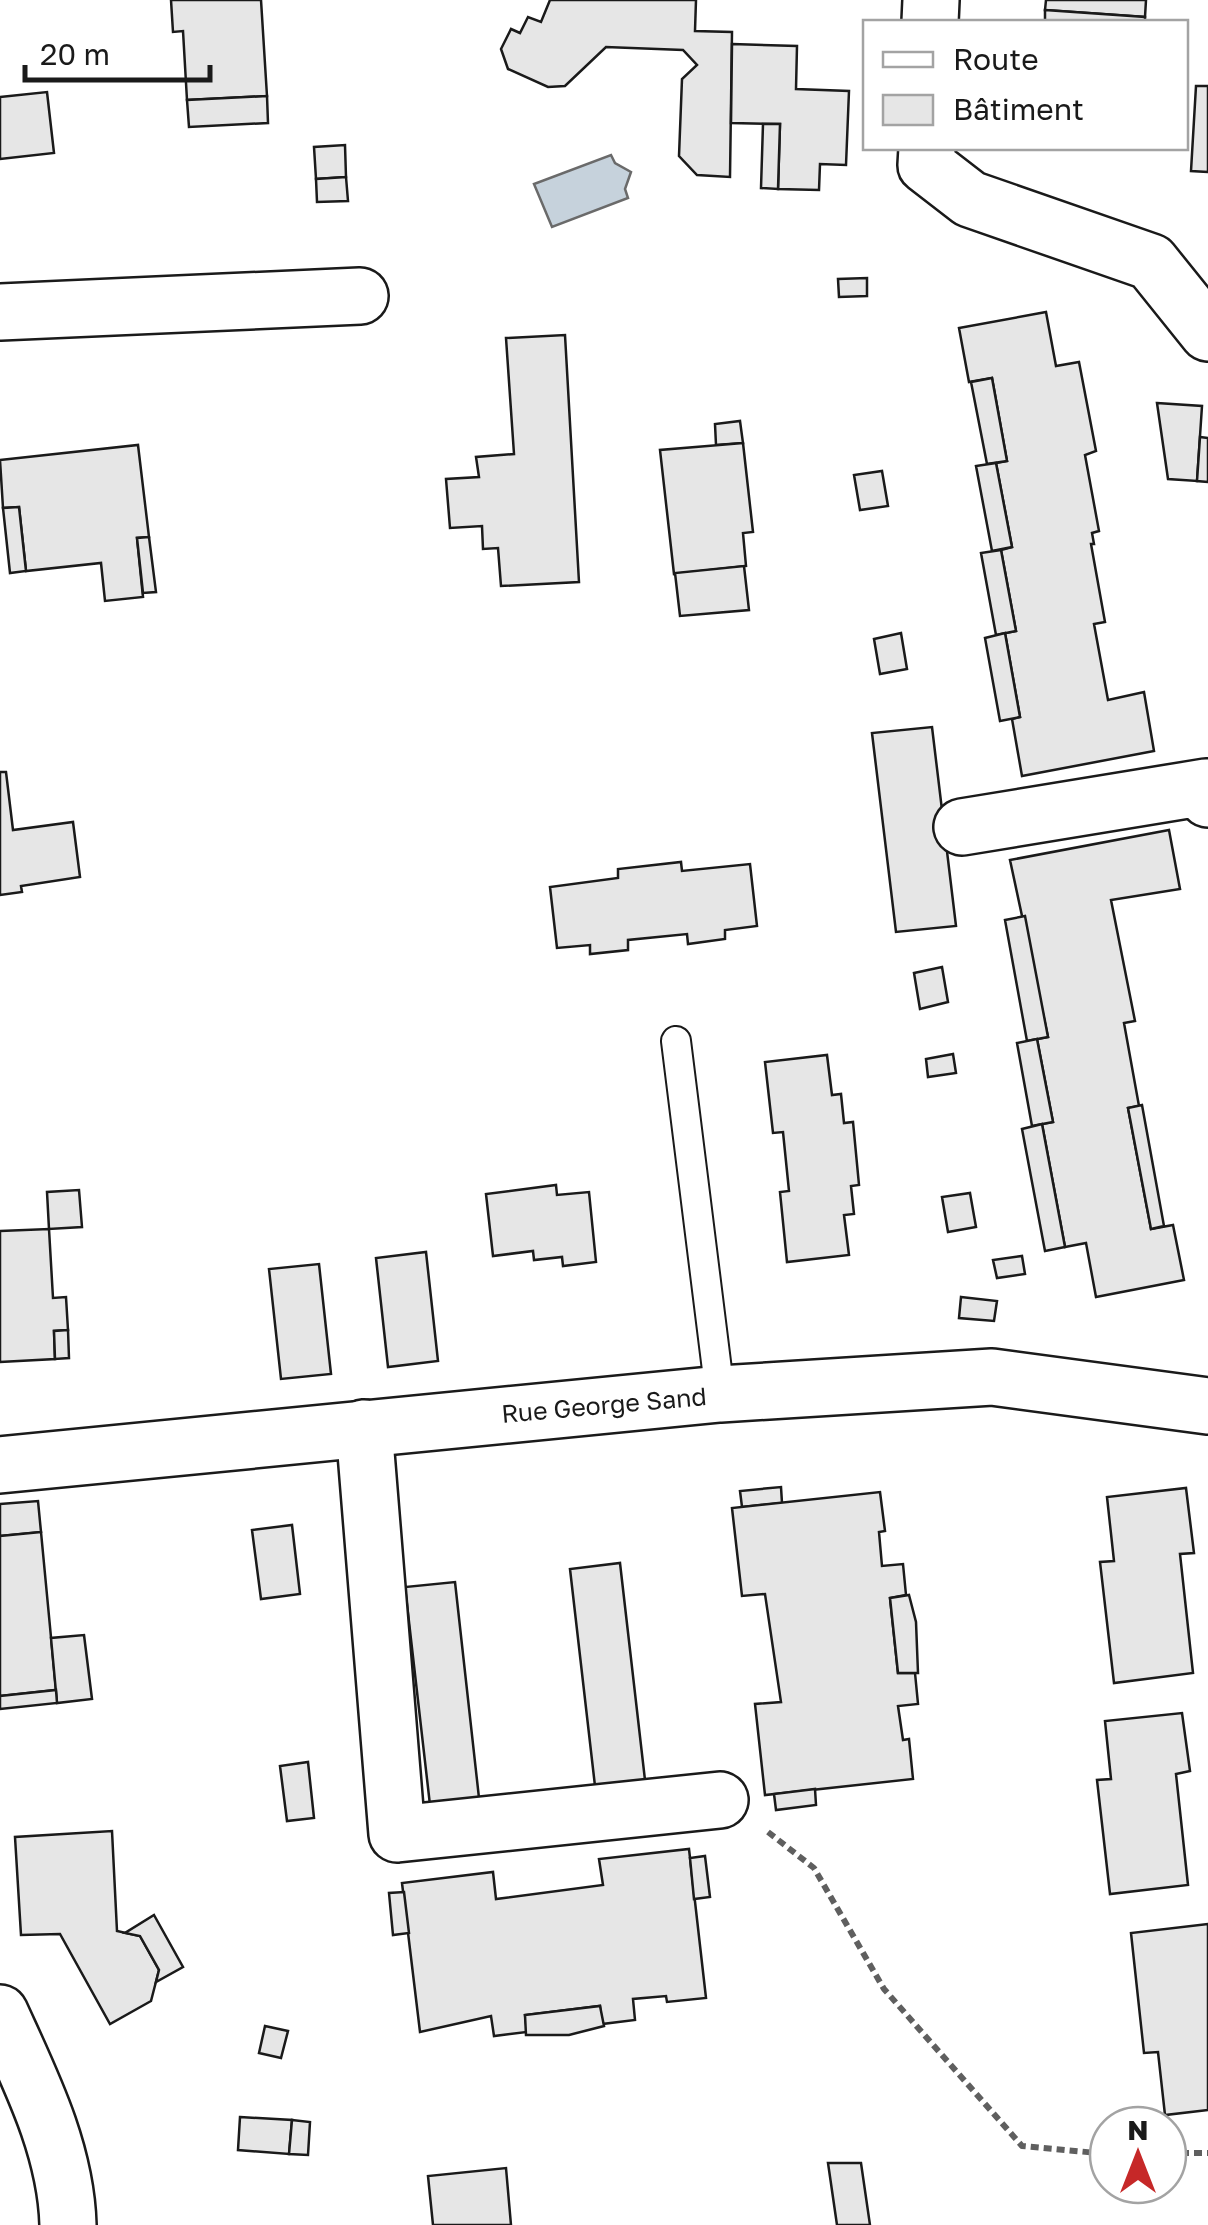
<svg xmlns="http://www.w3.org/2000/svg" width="1208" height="2225" font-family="'Golos Text',sans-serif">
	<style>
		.water { fill: #c6d2dc; stroke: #6a6a6a; stroke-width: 2.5 }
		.building { fill: #e6e6e6; stroke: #1a1a1a; stroke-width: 2.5 }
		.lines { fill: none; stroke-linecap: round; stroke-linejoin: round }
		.service-casing { stroke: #1a1a1a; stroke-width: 32 }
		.minor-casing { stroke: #1a1a1a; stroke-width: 60 }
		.path { stroke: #5f5f5f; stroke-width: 6; stroke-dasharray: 8 5; stroke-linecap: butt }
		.service { stroke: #fff; stroke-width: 28 }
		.minor { stroke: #fff; stroke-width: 55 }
		.labels { text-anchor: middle; stroke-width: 8; stroke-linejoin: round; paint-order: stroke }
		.street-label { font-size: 25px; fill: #1a1a1a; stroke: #fff }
	</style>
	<rect width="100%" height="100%" fill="#fff"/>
	<polygon class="water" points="611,155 615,163 631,172 625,189 628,198 552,227 534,184"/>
	<g class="building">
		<polygon points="171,0 261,0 267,96 187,100 183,31 173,32"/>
		<polygon points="550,0 696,0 695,31 732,32 730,177 697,175 679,156 682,79 697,65 683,50 606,47 565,86 548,87 508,69 501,49 511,29 520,33 528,17 541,22"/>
		<polygon points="1046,0 1146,0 1145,17 1045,10"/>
		<polygon points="1045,10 1145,17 1145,22 1045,22"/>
		<polygon points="732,44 797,46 796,89 849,91 846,165 820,164 819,190 778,189 780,124 731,123"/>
		<polygon points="1196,86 1208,86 1208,172 1191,171"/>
		<polygon points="47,92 54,153 0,159 0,97"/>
		<polygon points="267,96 268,123 189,127 187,100"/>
		<polygon points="763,124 780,124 778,189 761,188"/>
		<polygon points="345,145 346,177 316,179 314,147"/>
		<polygon points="346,177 348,201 317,202 316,179"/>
		<polygon points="867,278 867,296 839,297 838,279"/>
		<polygon points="1046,312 1056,366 1079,362 1096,451 1085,455 1099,531 1092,533 1094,544 1091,544 1105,622 1094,624 1108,700 1144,692 1154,751 1022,776 1012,719 1020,717 1005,633 1016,631 1001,550 1012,547 996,463 1007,461 992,378 969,382 959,328"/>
		<polygon points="565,335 579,582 501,586 498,548 483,549 482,526 450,528 446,479 479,477 476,457 514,454 506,338"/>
		<polygon points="992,378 1007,461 987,464 971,382"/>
		<polygon points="1157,403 1202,406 1197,481 1168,479"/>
		<polygon points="740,421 743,443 716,445 715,424"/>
		<polygon points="1200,437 1208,438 1208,482 1197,481"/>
		<polygon points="743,443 753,532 743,533 746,566 674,574 660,450"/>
		<polygon points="138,445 149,537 137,538 143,597 105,601 101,563 26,571 19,507 3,508 0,460"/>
		<polygon points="996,463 1012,547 992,551 976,466"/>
		<polygon points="882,471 888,506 860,510 854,475"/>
		<polygon points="19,507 26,571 10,573 3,508"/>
		<polygon points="149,537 156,592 143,593 137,538"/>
		<polygon points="1001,550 1016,631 996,635 981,553"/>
		<polygon points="744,566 749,610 680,616 675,573"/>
		<polygon points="901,633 907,669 880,674 874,639"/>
		<polygon points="1005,633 1020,717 1000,721 985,638"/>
		<polygon points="932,727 956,926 896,932 872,733"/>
		<polygon points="0,772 6,772 13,830 73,822 80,877 21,886 22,892 0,895"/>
		<polygon points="1169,830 1180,889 1111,900 1135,1021 1124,1023 1139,1106 1128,1108 1151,1229 1173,1225 1184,1280 1096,1297 1086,1243 1065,1247 1042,1124 1053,1122 1037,1039 1048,1037 1010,860"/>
		<polygon points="681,862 682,871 750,864 757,926 725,930 725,939 688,944 687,934 628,940 628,950 590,954 590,945 557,948 550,887 618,878 618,869"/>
		<polygon points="1025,916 1048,1037 1027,1041 1005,920"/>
		<polygon points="942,967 948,1002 920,1009 914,973"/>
		<polygon points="1037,1039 1053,1122 1032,1126 1017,1043"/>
		<polygon points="953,1054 956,1073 928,1077 926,1059"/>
		<polygon points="827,1055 832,1095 841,1094 844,1123 853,1122 859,1185 851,1186 854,1214 844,1215 849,1255 787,1262 780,1192 789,1191 783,1132 773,1133 765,1062"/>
		<polygon points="1142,1105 1164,1226 1151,1229 1128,1108"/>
		<polygon points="1042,1124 1065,1247 1045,1251 1022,1129"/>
		<polygon points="556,1185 557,1195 589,1192 596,1262 563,1266 562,1257 534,1260 533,1251 493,1256 486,1194"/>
		<polygon points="79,1190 82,1227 49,1229 47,1192"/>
		<polygon points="970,1193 976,1227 948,1232 942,1197"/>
		<polygon points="49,1229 53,1298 66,1297 68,1330 54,1331 55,1359 0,1362 0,1231"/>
		<polygon points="426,1252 438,1361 388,1367 376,1258"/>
		<polygon points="1022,1256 1025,1274 997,1278 993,1260"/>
		<polygon points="319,1264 331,1374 281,1379 269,1269"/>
		<polygon points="961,1297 997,1301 994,1321 959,1318"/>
		<polygon points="68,1330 69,1358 55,1359 54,1331"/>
		<polygon points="781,1487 782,1503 742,1507 740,1491"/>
		<polygon points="1186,1488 1194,1553 1180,1554 1193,1673 1114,1683 1100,1562 1114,1561 1107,1497"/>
		<polygon points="880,1492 885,1531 879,1532 882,1566 903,1564 906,1595 890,1598 898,1673 915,1673 918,1704 898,1706 903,1740 909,1739 913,1779 765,1795 755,1704 781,1702 765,1594 742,1596 732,1508"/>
		<polygon points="38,1501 41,1532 0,1536 0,1504"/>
		<polygon points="292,1525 300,1594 261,1599 252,1530"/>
		<polygon points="41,1532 56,1690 0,1696 0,1536"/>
		<polygon points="620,1563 645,1780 595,1786 570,1569"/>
		<polygon points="455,1582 479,1798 430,1805 405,1587"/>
		<polygon points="909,1595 916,1622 918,1673 898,1673 890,1598"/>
		<polygon points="84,1635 92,1699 57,1703 51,1638"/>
		<polygon points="56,1690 57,1703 0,1709 0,1696"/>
		<polygon points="1182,1713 1190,1771 1176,1774 1188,1885 1110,1894 1097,1780 1111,1779 1105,1721"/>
		<polygon points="308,1762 314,1818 287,1821 280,1766"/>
		<polygon points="815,1789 816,1805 776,1810 774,1794"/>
		<polygon points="112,1831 117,1931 140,1936 159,1970 151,2001 110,2024 60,1934 21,1935 15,1837"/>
		<polygon points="689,1849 706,1998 667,2002 666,1996 633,1999 635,2020 602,2024 600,2006 525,2015 527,2032 494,2036 491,2016 420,2032 402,1883 493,1872 496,1899 603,1885 599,1859"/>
		<polygon points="705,1856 710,1897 694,1899 690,1858"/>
		<polygon points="404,1892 409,1933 393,1935 389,1893"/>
		<polygon points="154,1915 183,1967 156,1982 159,1970 140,1936 125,1933"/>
		<polygon points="1208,1924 1208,2110 1165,2115 1158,2052 1144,2053 1131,1933"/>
		<polygon points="600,2006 604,2026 569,2035 526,2035 525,2015"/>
		<polygon points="265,2026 288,2031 281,2058 259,2053"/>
		<polygon points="240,2117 292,2120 289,2154 238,2150"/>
		<polygon points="292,2120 310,2122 308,2155 289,2154"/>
		<polygon points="828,2163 861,2163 870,2225 837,2225"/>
		<polygon points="506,2168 511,2225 433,2225 428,2176"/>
	</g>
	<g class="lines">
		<g class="service-casing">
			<polyline id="service" points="676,1041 720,1394"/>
		</g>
		<g class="minor-casing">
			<g id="minor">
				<polyline points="930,22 931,0"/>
				<polyline points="927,148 926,165 970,199 1151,262 1208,333"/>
				<polyline points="0,312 360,296"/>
				<polyline points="962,827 1206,787 1208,799"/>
				<polyline points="364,1428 397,1834 720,1800"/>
				<polyline points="0,1465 720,1394 992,1377 1208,1406"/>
				<path d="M0,2013C31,2081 66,2150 68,2225"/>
			</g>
		</g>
		<g class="path">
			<polyline points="768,1832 814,1868 884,1989 1022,2146 1108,2154"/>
			<polyline points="1168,2153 1208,2153"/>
		</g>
		<use href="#service" class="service"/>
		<use href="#minor" class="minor"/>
	</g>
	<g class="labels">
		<g class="street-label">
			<text transform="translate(604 1405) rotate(-5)" y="9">Rue George Sand</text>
		</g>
	</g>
	<rect x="863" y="20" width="325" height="130" fill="#ffffff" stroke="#a3a3a3" stroke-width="2.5"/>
	<rect x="883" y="52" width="50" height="15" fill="#ffffff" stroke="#a3a3a3" stroke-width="2.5"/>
	<text x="953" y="70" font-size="30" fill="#1a1a1a">Route</text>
	<rect x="883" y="95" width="50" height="30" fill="#e6e6e6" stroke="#a3a3a3" stroke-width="2.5"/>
	<text x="953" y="120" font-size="30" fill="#1a1a1a">Bâtiment</text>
	<g transform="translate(1138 2155)"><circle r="48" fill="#ffffff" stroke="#a3a3a3" stroke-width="2.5"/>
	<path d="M0-8L18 38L0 25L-18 38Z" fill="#c62828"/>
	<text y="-15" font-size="28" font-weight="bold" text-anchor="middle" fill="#1a1a1a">N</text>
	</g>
	<path d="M25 65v15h185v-15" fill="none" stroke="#1a1a1a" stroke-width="5"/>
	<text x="40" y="65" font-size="30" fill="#1a1a1a" stroke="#ffffff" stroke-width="8" paint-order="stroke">20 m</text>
</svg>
